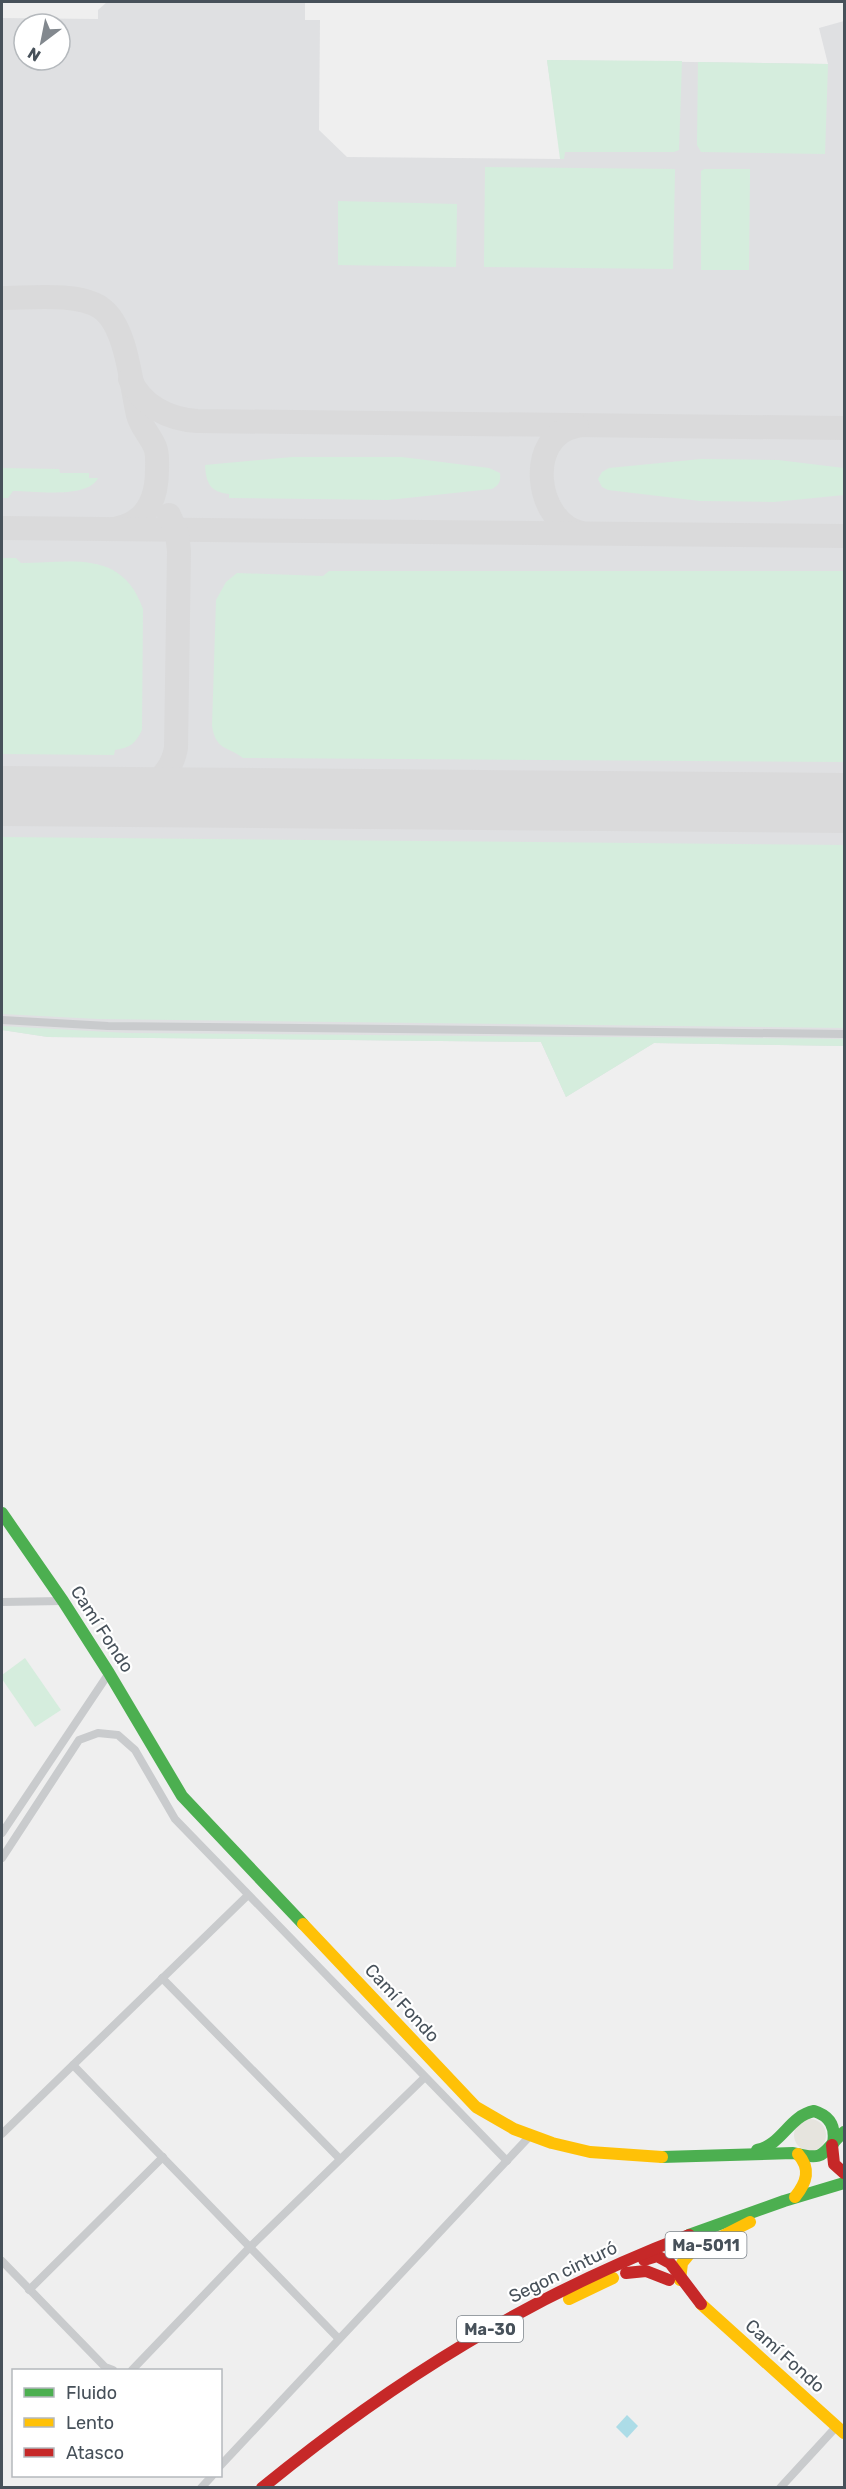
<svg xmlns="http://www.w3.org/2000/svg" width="846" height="2489" font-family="Rubik,sans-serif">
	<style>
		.airport { fill: #dfe0e2; fill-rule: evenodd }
		.green { fill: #d5eddd }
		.sand { fill: #e6e4de }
		.water { fill: #acdce7 }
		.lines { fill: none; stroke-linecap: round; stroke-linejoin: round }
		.taxiway { stroke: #dadadb; stroke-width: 24 }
		.runway { stroke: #dadadb; stroke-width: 60 }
		.street { stroke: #c9cbcd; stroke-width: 8 }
		.fast { stroke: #4caf50; stroke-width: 12 }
		.slow { stroke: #ffc107; stroke-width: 12 }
		.jam { stroke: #c62828; stroke-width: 12 }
		.labels { text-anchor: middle; stroke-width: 4.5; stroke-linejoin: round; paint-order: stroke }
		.shield { fill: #fff; stroke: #7e858c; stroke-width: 1.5 }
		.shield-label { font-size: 16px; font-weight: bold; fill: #47515a }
		.street-label { font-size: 18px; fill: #47515a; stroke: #fff }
	</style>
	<rect width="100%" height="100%" fill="#efefef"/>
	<path class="airport" d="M107,2H305V20H320L319,130L347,157L561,159L547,60L828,64L819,28L844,21V1046L654,1043L566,1097L541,1042L48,1037L2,1030V18L98,19V10ZM24,24H60V60H24Z"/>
	<g class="green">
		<polygon points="547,60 682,61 679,150 674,152 565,152 564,159 560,159"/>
		<polygon points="698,62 828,64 825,154 701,152 697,145"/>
		<polygon points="485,167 675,169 673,269 484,267"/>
		<polygon points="704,169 750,169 749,270 701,270 701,171"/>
		<polygon points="338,201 457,204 456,267 338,265"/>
		<path d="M292,457H402L489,468L500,473C501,482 499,485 492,489L388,500L229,498V494C210,492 206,483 205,465Z"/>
		<polygon points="701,459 778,460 844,468 844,495 774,502 700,501 608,490 602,487 598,479 602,472 609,468"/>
		<path d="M2,468L59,469L60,473H89V478H98C88,499 35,491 13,491L8,498H2Z"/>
		<path d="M2,558H16L21,563C72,563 122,549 143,609L142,730C136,743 130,748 115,750L114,755L2,754Z"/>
		<path d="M329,571H844V762L243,758C228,746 216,751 212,726L216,600L226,582L237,573L323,576Z"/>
		<polygon points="2,837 844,845 844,1028 98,1019 2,1014"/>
		<polygon points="2,1026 127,1033 844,1039 844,1046 654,1043 566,1097 541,1042 48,1037 2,1030"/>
		<polygon points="25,1658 61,1710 35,1727 2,1679 2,1675"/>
	</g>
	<circle class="sand" cx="810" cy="2135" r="16"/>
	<polygon class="water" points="627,2415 638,2426 627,2438 616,2427"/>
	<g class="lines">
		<g class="taxiway">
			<path d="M2,298C29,298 78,292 101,308C127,326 131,385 138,415C141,427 150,435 155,447C158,454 157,462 157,470C157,497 148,522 118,528"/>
			<path d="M130,379C142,406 168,419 197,421L844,428"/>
			<path d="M577,426C525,435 534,522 581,533"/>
			<polyline points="2,528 844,536"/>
			<path d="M129,798C152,786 171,776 176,748L179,551L177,533L169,515"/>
		</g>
		<polyline class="runway" points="2,796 844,803"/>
		<g class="street">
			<polyline points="2,1020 108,1026 844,1034"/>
			<polyline points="2,1602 63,1601"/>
			<polyline points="2,1833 109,1673"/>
			<polyline points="2,1858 79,1740 98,1733 118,1735 135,1750 175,1819 507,2161"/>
			<polyline points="162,1978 340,2159"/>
			<polyline points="73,2065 339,2339"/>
			<polyline points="2,2134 247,1896"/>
			<polyline points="2,2261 105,2367 113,2370"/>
			<polyline points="29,2290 163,2157"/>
			<polyline points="132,2370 250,2247 424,2078"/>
			<polyline points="220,2466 529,2137"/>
			<polyline points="201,2488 212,2476"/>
			<polyline points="780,2488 837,2426"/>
		</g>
		<g class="fast">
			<polyline points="2,1513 63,1601 109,1673 182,1796 303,1924"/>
			<path d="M757,2150C782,2145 789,2116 814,2111C830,2116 836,2127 833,2144"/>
			<path d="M662,2157L793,2153C828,2162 821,2152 844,2132"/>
			<polyline points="689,2235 784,2201 844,2183"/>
		</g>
		<g class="slow">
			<polyline points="303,1924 476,2107 514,2129 552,2143 590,2152 662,2157"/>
			<path d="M795,2197C807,2182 811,2169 798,2154"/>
			<polyline points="680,2280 682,2263 691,2252 750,2222"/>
			<polyline points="569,2299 613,2278"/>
			<polyline points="701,2304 844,2433"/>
		</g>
		<g class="jam">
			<polyline points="832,2145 834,2164 844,2173"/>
			<polyline points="644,2260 657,2256 670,2263 701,2304"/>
			<polyline points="626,2273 646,2271 669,2280"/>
			<path d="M262,2488C394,2380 529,2296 689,2235"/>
		</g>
	</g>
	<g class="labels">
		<g class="shield">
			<rect x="665.5" y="2232" width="81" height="26" rx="4.5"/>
			<rect x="457" y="2316" width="66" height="26" rx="4.5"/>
		</g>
		<g class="shield-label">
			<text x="706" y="2251">Ma-5011</text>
			<text x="490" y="2335">Ma-30</text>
		</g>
		<g class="street-label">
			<text transform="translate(102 1629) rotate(57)" y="6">Camí Fondo</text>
			<text transform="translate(402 2003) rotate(47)" y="6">Camí Fondo</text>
			<text transform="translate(563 2272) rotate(-26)" y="6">Segon cinturó</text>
			<text transform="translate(785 2356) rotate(42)" y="6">Camí Fondo</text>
		</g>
	</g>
	<rect width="846" height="2489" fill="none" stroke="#47515a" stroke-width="6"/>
	<rect x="12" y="2369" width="210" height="108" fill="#ffffff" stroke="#b5b9bd" stroke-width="1.5"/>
	<rect x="24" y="2388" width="30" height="9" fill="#4caf50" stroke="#b5b9bd" stroke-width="1.5"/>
	<text x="66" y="2399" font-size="18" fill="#47515a">Fluido</text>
	<rect x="24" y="2418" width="30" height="9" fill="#ffc107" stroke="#b5b9bd" stroke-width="1.5"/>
	<text x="66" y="2429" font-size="18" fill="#47515a">Lento</text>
	<rect x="24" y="2448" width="30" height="9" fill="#c62828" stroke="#b5b9bd" stroke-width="1.5"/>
	<text x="66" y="2459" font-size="18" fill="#47515a">Atasco</text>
	<g transform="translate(42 42) rotate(212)"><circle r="28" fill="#ffffff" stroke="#b5b9bd" stroke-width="1.5"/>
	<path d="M0-4.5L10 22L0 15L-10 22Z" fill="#82888e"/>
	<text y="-9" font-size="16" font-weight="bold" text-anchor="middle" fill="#47515a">N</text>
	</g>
</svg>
